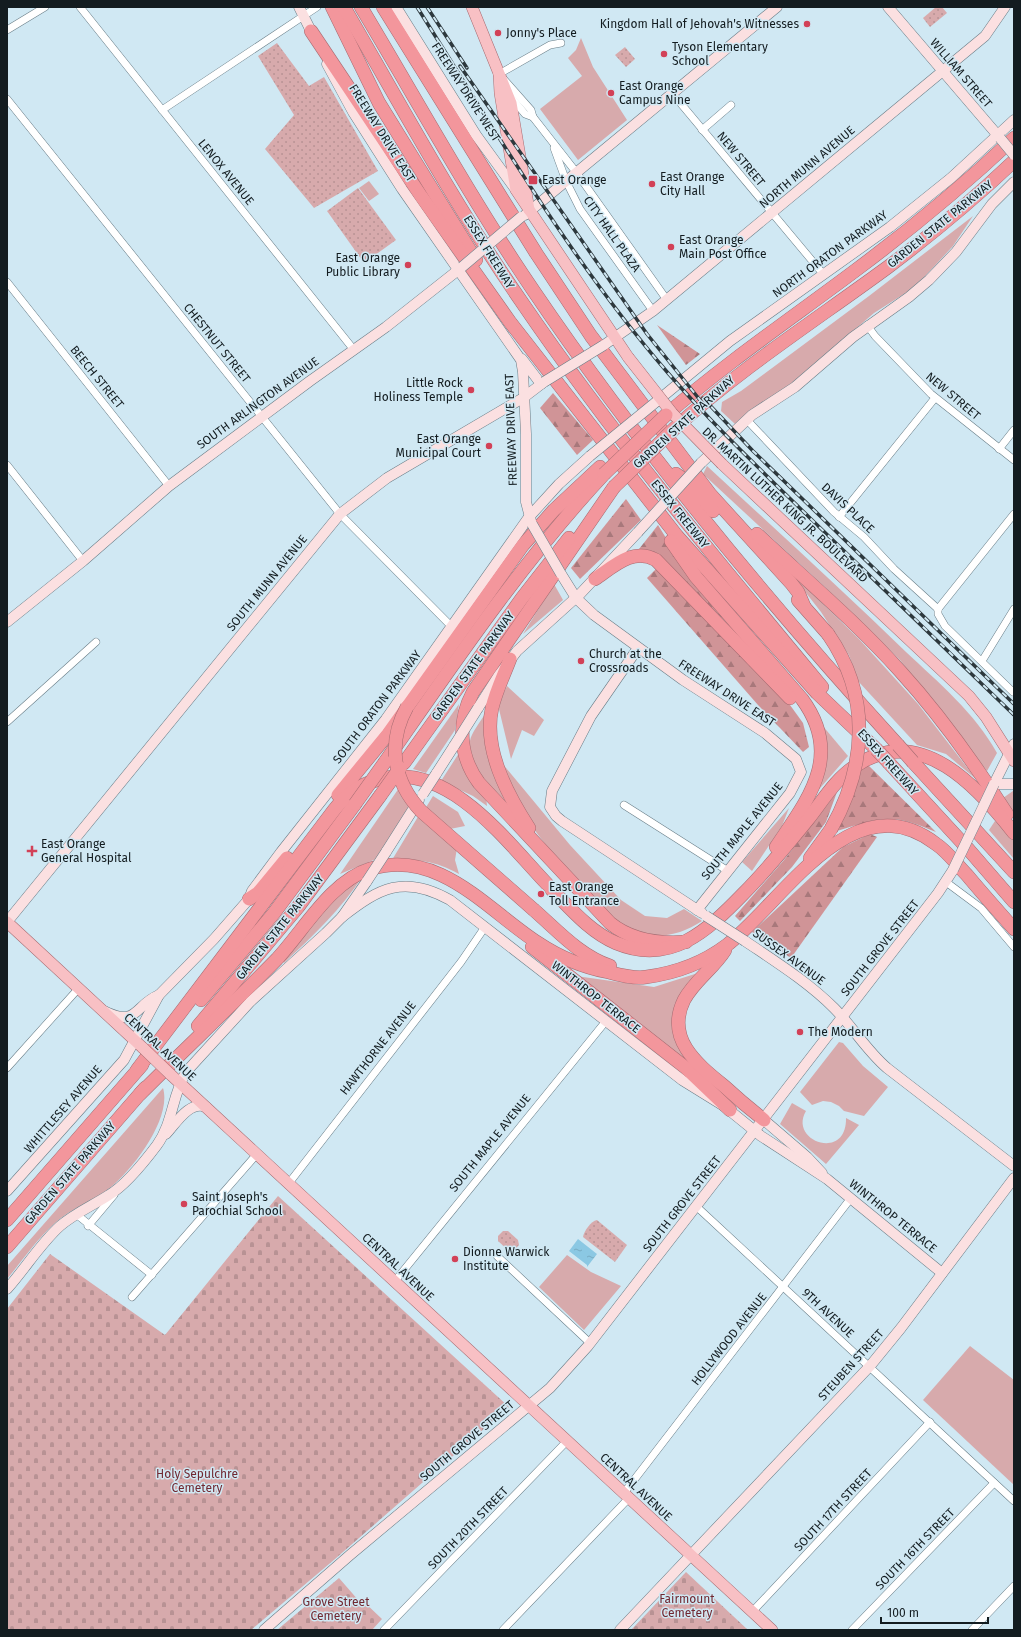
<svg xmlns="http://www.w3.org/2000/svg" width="1021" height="1637" font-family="'Fira Sans',sans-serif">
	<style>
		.grass { fill: #d7aaac }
		.forest { fill: url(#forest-firs) }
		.cemetery { fill: url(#cemetery-stones) }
		.park { fill: url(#park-dots) }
		.water { fill: url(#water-ripples) }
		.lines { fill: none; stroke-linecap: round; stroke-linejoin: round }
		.street-casing { stroke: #687d87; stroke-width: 8 }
		.secondary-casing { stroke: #687d87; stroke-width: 11 }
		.primary-casing { stroke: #a56b71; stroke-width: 12 }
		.highway-casing { stroke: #a56b71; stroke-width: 14 }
		.street { stroke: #fff; stroke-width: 7 }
		.secondary { stroke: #fbe0e1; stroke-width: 10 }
		.primary { stroke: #f8c0c4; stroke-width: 11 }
		.highway { stroke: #f3969c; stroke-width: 13 }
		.rail-casing { stroke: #2d383d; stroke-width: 3.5 }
		.rail { stroke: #d0e8f3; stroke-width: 2; stroke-dasharray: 6; stroke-linecap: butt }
		.secondary-bridge-casing { stroke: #687d87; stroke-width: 11; stroke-linecap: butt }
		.primary-bridge-casing { stroke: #a56b71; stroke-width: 12; stroke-linecap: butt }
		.highway-bridge-casing { stroke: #a56b71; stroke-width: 14; stroke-linecap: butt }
		.secondary-bridge { stroke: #fbe0e1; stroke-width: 10 }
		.primary-bridge { stroke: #f8c0c4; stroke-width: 11 }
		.highway-bridge { stroke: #f3969c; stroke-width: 13 }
		.poi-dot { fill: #d24157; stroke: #d0e8f3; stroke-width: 1.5 }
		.labels { text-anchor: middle; stroke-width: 3; stroke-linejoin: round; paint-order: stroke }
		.poi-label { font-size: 12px; fill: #131c20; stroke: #d0e8f3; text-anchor: start }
		.street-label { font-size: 12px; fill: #131c20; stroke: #d0e8f3 }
		.park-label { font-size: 12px; fill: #712831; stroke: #d0e8f3 }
	</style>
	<defs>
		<pattern id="forest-firs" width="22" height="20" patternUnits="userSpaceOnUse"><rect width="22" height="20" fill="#d09497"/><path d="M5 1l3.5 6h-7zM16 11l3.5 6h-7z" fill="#a8787b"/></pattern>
		<pattern id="cemetery-stones" width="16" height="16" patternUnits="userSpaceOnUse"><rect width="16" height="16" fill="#d7aaac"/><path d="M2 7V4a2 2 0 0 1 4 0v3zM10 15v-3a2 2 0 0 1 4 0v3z" fill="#b89294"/></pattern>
		<pattern id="park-dots" width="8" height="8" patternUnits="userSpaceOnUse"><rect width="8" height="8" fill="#d7aaac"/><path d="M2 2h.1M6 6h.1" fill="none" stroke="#b89294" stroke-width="1.8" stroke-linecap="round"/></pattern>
		<pattern id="water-ripples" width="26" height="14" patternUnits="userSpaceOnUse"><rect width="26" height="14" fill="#8bc8e3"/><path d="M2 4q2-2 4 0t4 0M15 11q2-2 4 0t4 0" fill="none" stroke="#77abc2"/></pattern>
	</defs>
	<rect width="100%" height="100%" fill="#d0e8f3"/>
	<g class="grass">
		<polygon points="581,38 593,67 627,120 578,160 540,109 582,76 568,58 576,50"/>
		<polygon points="369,181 379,194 369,201 359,188"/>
		<polygon points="973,216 953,246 915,287 874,313 787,388 735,424 721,411 722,402 741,391 869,296"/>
		<path d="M707,466C774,528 841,589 906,652C939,683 975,713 997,753L987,771L900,660L826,588L703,474Z"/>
		<polygon points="788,570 859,639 918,704 976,779 946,754 917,745 858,681 849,655 821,612"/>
		<polygon points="554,584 563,600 523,634"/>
		<polygon points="507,686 544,720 534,736 522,730 511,759 498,705"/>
		<polygon points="459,704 455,730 426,773 413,769"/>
		<path d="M485,714L486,740L505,802C489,786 468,767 470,741C471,733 481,721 485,714Z"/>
		<polygon points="822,725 848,756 815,794"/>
		<polygon points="461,750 486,796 487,806 473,796 441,781"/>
		<path d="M502,763L570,845L621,900L645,916L667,918L684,909L702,921C681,935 658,940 633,932C606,922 544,845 527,819C516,803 510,781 502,763Z"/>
		<polygon points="399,788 410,805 376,859 340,874"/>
		<polygon points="1013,791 1014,792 1014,813 1003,798"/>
		<polygon points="433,796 458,812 465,826 450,829 425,809"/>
		<polygon points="789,808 782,826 752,871 742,862"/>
		<path d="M419,815L457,848L455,860L459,874C434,860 419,860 392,860Z"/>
		<polygon points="995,821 1014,839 1014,859 989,830"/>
		<path d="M363,876C341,909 313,936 284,963L282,960L339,893Z"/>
		<polygon points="698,973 677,1040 687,1062 576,976 654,987"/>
		<polygon points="839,1042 843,1043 863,1066 888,1087 864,1116 844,1111 839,1106 831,1102 823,1101 812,1105 800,1092"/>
		<path d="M163,1088C172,1118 134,1168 111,1187C94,1201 71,1208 55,1223C37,1239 22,1261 7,1279V1266Z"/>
		<path d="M792,1103L806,1111C788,1141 847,1162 846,1118L859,1125L826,1164L780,1124Z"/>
		<polygon points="567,1255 591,1272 621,1286 584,1330 539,1287"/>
		<polygon points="970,1346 1014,1380 1014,1485 923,1400"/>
	</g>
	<g class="forest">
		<polygon points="657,325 700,354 686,365"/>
		<polygon points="553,393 593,440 577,455 540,408"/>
		<polygon points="626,499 641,520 580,579 571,568"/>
		<polygon points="658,525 674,551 737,633 657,554 639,549"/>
		<polygon points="658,567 790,705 803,723 809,747 803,752 758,705 647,578"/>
		<path d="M867,764L936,832C922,826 904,818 888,819C871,819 854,826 837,831L861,768Z"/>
		<polygon points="837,792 826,822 792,867 740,921 735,916 784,860"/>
		<polygon points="870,834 877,837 791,958 752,932 843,847"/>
	</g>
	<g class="cemetery">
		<polygon points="278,1196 509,1407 335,1559 251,1630 7,1630 7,1309 50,1254 165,1335"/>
		<polygon points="686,1572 748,1630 631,1630"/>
		<polygon points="339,1578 359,1601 362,1600 382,1619 372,1630 277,1630"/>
	</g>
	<g class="park">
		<polygon points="936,7 942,7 947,13 930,27 923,18"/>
		<polygon points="277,43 309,86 324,77 378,171 314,208 265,149 294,115 258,56"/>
		<polygon points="625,47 635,59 626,67 615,55"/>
		<polygon points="358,188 396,240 364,263 327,211"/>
		<path d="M597,1220L627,1245L615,1262L583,1237C584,1231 591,1221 597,1220Z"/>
		<polygon points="503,1231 508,1231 518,1240 519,1245 513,1251 509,1251 498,1241 498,1236"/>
	</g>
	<polygon class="water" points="578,1239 597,1254 587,1267 587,1265 569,1251"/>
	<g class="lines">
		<g class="street-casing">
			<g id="street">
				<polyline points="80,7 354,350"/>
				<polyline points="7,30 45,7"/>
				<polyline points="561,43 550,45 499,74 531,110 533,117 576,172 667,300"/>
				<polyline points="672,93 824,275"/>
				<polyline points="511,97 525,114 533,117"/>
				<polyline points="7,99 340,514 452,627"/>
				<polyline points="162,110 317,7"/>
				<polyline points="702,130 731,105"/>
				<polyline points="554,148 566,181 580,209 653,311"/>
				<polyline points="7,282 169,486"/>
				<polyline points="867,325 875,336 931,394 1014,460"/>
				<polyline points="747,420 834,512 864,537 894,569 938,609"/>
				<polyline points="999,449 1014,430"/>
				<polyline points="7,465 83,561"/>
				<polyline points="839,517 935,398"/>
				<polyline points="938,609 1014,514"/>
				<polyline points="938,609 938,614 945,626 1013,692"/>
				<polyline points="982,661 1014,609"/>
				<polyline points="7,722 96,642"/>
				<polyline points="624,805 728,871"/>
				<polyline points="946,882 981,908 1014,947"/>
				<polyline points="7,1068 78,989"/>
				<polyline points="289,1183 461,962 485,927"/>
				<polyline points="697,1207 1014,1501"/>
				<polyline points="76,1214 152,1275"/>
				<polyline points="88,1226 114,1195"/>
				<polyline points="497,1256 590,1343"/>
				<polyline points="395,1281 606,1021"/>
				<polyline points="132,1297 257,1154"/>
				<polyline points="624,1493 851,1198"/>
				<polyline points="752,1612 930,1422"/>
				<polyline points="384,1630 567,1441"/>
				<polyline points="503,1630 629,1498"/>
				<polyline points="852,1630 994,1483"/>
				<polyline points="972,1630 1014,1586"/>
			</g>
		</g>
		<g class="secondary-casing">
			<g id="secondary">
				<polyline points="299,7 314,37"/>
				<polyline points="396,7 476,135 516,190"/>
				<polyline points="888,7 1000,138"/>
				<polyline points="327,64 353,112 402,189 521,360 523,372 526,434 526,502 531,521"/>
				<polyline points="525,215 777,7"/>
				<polyline points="604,345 653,311 985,36 1005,7"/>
				<polyline points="522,359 541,384"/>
				<polyline points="656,402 730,341 890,227 951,178 1014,120"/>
				<polyline points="701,463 752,415 795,387 853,337 909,297 929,280 956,252 992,204 1014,182"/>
				<polyline points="561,574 576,598 594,615 683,680 765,733 796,759 801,772 790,793 697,910"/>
				<polyline points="7,622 83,561 169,486 310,381 386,327 462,267"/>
				<polyline points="638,648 591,716 552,791 550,807 556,816 562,821 702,913"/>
				<polyline points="478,708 499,675 517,651 580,594 638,532"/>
				<polyline points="436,774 454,746"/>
				<polyline points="994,784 1014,744"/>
				<polyline points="994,784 1014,784"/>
				<polyline points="386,852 419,800"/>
				<path d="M342,917C379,888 404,874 450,900L682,1080L724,1106L761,1136L827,1179L942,1273"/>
				<polyline points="7,922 340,514 387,478 523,398 544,382"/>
				<path d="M745,941C776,962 808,982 834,1008C853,1027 866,1050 887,1068L1014,1166"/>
				<path d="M104,1011C138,1028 134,1005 159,995"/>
				<polyline points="764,1120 807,1157 822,1173"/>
				<path d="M166,1134C176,1123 190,1100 206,1107"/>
				<polyline points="7,1191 124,1060 159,995 214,939 249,899 252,891 281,852 386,719 529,517 559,484 590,456"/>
				<path d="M7,1289C25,1269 40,1244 60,1226C75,1213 92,1206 109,1195C126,1185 145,1161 157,1145C173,1123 172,1095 186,1072L250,1002L326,933L342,917L367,881"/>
				<polyline points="264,1630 350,1555 550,1388 588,1346 938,893 953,870"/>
				<polyline points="620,1630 870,1366 901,1328 1014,1178"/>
			</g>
		</g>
		<g class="primary-casing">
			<g id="primary">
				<polyline points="472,7 511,103 529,210"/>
				<polyline points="499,74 500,93 516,190 628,357"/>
				<polyline points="722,464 969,696 986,717 1014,761"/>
				<polyline points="7,922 143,1048"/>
				<polyline points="170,1074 772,1630"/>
			</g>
		</g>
		<g class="highway-casing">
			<g id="highway">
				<polyline points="332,7 379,103 476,260"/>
				<path d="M344,7C401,106 456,207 521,301C613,436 718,562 822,687"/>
				<path d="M361,7C418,102 471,199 533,290C642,451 768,602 898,745"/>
				<polyline points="383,7 536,253 591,336 710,494 791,583 798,592 804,606"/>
				<polyline points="311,31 421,196 510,322 677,536 817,693 876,749"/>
				<path d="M666,415C726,363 792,318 856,270C911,229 964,185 1014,138"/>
				<path d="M675,428C741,368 816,320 888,267C932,234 974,199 1014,161"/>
				<polyline points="676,474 689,483 713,511"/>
				<path d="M614,487L473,692C457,722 459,756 479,783L610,923C632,941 659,944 686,942"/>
				<path d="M757,534C805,579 856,622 900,671C940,715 975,764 1007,814"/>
				<path d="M671,541L696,577L802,699C844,756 808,799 776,847"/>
				<path d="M595,579C614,566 633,547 656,560L790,698"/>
				<polyline points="798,600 828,634"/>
				<path d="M510,659C504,675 496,691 492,708C483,749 507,794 529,828"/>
				<path d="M385,762C454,663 522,562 604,474"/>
				<polyline points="913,762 1014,872"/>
				<polyline points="404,763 522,598 569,538"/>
				<polyline points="889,763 969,850 1014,902"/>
				<polyline points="338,795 388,734 523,545 554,510 600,467"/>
				<polyline points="810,858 831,829"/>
				<path d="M551,889C570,908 590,932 616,943C671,966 708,930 743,894C767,870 788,844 809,818C823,800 837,777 857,765C920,723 978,787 1014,833"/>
				<polyline points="249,899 258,893 287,858"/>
				<path d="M534,910C558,931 580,956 610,966"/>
				<polyline points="532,947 686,1068 730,1110"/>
				<path d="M725,950C714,968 694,981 684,1000C665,1039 697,1064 724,1086C737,1098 750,1109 764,1120"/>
				<polyline points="201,1000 274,913 355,804"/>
				<polyline points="198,1026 298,907 380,796"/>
				<path d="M137,1070L334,810C347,793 363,782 385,778C451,765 507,842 547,884"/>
				<path d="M140,1094C185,1049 232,1005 277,959C304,930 331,881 370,869C439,848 487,910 538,943C559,957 583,967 608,972C620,975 634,979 646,977C676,973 702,964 727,945C783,902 852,780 936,844C948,852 957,865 967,875C982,893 998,911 1014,929"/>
				<polyline points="7,1220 142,1065"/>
				<polyline points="7,1247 145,1088"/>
			</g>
		</g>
		<use href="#street" class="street"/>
		<use href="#secondary" class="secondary"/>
		<use href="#primary" class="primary"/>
		<use href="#highway" class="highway"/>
		<g class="rail-casing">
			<g id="rail">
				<path d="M417,7C496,132 571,261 668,373C713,425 763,472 812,520C880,585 947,650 1014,715"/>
				<polyline points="427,7 467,68"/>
				<polyline points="460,66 647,334 704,405"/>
				<polyline points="703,398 753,451 1014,704"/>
			</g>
		</g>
		<use href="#rail" class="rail"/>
		<g class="secondary-bridge-casing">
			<g id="secondary-bridge">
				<polyline points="1000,138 1014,155"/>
				<polyline points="462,267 521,217"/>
				<polyline points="544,382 604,345"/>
				<polyline points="590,456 656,402"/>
				<polyline points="532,524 561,574"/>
				<polyline points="638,532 701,463"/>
				<polyline points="454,746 478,708"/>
				<polyline points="423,794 436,774"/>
				<polyline points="953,870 994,784"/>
				<polyline points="367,881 386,852"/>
				<polyline points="706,916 745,941"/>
			</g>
		</g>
		<g class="primary-bridge-casing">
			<g id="primary-bridge">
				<polyline points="628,357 672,413 722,464"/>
				<polyline points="143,1048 170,1074"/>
			</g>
		</g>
		<g class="highway-bridge-casing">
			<g id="highway-bridge">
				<polyline points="604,474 666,415"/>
				<polyline points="614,487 675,428"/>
				<path d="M828,634C871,696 867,765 831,829"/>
				<path d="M407,707C387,743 393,781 421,811L534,910"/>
				<polyline points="898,745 913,762"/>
				<polyline points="876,749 889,763"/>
				<polyline points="380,796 400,768"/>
				<polyline points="355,804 385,762"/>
			</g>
		</g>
		<use href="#secondary-bridge" class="secondary-bridge"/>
		<use href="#primary-bridge" class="primary-bridge"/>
		<use href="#highway-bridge" class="highway-bridge"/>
	</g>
	<g class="poi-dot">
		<circle cx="807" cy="24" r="4"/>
		<circle cx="498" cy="33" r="4"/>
		<circle cx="664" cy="54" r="4"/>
		<circle cx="611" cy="93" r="4"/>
		<rect x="528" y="175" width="10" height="10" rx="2"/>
		<circle cx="652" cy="184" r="4"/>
		<circle cx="671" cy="247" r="4"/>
		<circle cx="408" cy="265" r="4"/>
		<circle cx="471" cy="390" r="4"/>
		<circle cx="489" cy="446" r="4"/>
		<circle cx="581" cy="661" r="4"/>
		<path d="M30 845h4v4h4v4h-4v4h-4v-4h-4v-4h4z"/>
		<circle cx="541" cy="894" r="4"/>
		<circle cx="800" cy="1032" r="4"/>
		<circle cx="184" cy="1204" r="4"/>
		<circle cx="455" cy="1259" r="4"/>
	</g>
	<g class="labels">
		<g class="poi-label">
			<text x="799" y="28" text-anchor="end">Kingdom Hall of Jehovah's Witnesses</text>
			<text x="506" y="37">Jonny's Place</text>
			<text x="672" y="51">Tyson Elementary<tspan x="672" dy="14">School</tspan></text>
			<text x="619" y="90">East Orange<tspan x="619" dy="14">Campus Nine</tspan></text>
			<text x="660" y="181">East Orange<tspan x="660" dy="14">City Hall</tspan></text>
			<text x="542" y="184">East Orange</text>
			<text x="679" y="244">East Orange<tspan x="679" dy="14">Main Post Office</tspan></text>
			<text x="400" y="262" text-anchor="end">East Orange<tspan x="400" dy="14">Public Library</tspan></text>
			<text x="463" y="387" text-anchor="end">Little Rock<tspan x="463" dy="14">Holiness Temple</tspan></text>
			<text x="481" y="443" text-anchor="end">East Orange<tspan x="481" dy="14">Municipal Court</tspan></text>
			<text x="589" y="658">Church at the<tspan x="589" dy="14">Crossroads</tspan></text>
			<text x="41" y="848">East Orange<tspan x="41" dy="14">General Hospital</tspan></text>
			<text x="549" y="891">East Orange<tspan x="549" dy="14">Toll Entrance</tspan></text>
			<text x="808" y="1036">The Modern</text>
			<text x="192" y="1201">Saint Joseph's<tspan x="192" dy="14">Parochial School</tspan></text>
			<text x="463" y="1256">Dionne Warwick<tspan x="463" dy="14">Institute</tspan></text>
		</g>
		<g class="street-label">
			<text transform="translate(961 73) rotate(49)" y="4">WILLIAM STREET</text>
			<text transform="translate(466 92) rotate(57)" y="4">FREEWAY DRIVE WEST</text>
			<text transform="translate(382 133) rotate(58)" y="4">FREEWAY DRIVE EAST</text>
			<text transform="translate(741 159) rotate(50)" y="4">NEW STREET</text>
			<text transform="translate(807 167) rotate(-40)" y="4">NORTH MUNN AVENUE</text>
			<text transform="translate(226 172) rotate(51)" y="4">LENOX AVENUE</text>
			<text transform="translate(940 224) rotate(-39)" y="4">GARDEN STATE PARKWAY</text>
			<text transform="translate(612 234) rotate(55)" y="4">CITY HALL PLAZA</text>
			<text transform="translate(489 252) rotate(58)" y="4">ESSEX FREEWAY</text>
			<text transform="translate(830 254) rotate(-36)" y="4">NORTH ORATON PARKWAY</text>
			<text transform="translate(217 343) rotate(51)" y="4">CHESTNUT STREET</text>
			<text transform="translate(97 377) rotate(51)" y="4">BEECH STREET</text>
			<text transform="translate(953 396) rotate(40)" y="4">NEW STREET</text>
			<text transform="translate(258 403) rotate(-36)" y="4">SOUTH ARLINGTON AVENUE</text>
			<text transform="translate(684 422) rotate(-42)" y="4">GARDEN STATE PARKWAY</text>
			<text transform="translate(511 430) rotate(-92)" y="4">FREEWAY DRIVE EAST</text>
			<text transform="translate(785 505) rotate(43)" y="4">DR. MARTIN LUTHER KING JR. BOULEVARD</text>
			<text transform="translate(848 508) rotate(43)" y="4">DAVIS PLACE</text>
			<text transform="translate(680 514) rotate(51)" y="4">ESSEX FREEWAY</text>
			<text transform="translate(267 583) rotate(-51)" y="4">SOUTH MUNN AVENUE</text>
			<text transform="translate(473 666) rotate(-54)" y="4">GARDEN STATE PARKWAY</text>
			<text transform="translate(727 693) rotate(33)" y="4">FREEWAY DRIVE EAST</text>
			<text transform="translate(377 707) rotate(-53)" y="4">SOUTH ORATON PARKWAY</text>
			<text transform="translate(888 762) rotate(48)" y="4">ESSEX FREEWAY</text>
			<text transform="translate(742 831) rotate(-51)" y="4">SOUTH MAPLE AVENUE</text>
			<text transform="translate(280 927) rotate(-51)" y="4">GARDEN STATE PARKWAY</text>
			<text transform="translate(880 948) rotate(-52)" y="4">SOUTH GROVE STREET</text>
			<text transform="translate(789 957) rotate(36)" y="4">SUSSEX AVENUE</text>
			<text transform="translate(596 997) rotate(38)" y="4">WINTHROP TERRACE</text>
			<text transform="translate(160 1047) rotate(43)" y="4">CENTRAL AVENUE</text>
			<text transform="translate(378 1048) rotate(-52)" y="4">HAWTHORNE AVENUE</text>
			<text transform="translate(63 1109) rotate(-49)" y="4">WHITTLESEY AVENUE</text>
			<text transform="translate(490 1143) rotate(-51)" y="4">SOUTH MAPLE AVENUE</text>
			<text transform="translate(70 1173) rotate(-49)" y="4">GARDEN STATE PARKWAY</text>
			<text transform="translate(682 1204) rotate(-52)" y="4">SOUTH GROVE STREET</text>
			<text transform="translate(893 1216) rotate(39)" y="4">WINTHROP TERRACE</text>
			<text transform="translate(398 1267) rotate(43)" y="4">CENTRAL AVENUE</text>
			<text transform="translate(828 1313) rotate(43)" y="4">9TH AVENUE</text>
			<text transform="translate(729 1339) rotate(-52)" y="4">HOLLYWOOD AVENUE</text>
			<text transform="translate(851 1365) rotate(-48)" y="4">STEUBEN STREET</text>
			<text transform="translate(467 1441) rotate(-40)" y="4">SOUTH GROVE STREET</text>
			<text transform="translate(636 1487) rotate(43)" y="4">CENTRAL AVENUE</text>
			<text transform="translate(833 1510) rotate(-47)" y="4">SOUTH 17TH STREET</text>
			<text transform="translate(468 1528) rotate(-46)" y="4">SOUTH 20TH STREET</text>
			<text transform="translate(915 1549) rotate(-46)" y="4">SOUTH 16TH STREET</text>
		</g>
		<g class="park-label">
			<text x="197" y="1478">Holy Sepulchre<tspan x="197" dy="14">Cemetery</tspan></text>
			<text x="687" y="1603">Fairmount<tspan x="687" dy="14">Cemetery</tspan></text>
			<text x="336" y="1606">Grove Street<tspan x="336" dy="14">Cemetery</tspan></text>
		</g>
	</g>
	<rect width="1021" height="1637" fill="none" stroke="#131c20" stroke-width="16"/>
	<path d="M881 1617v6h107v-6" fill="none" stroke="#131c20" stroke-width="2"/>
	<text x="887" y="1617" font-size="12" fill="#131c20" stroke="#d0e8f3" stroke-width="3" paint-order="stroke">100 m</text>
</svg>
